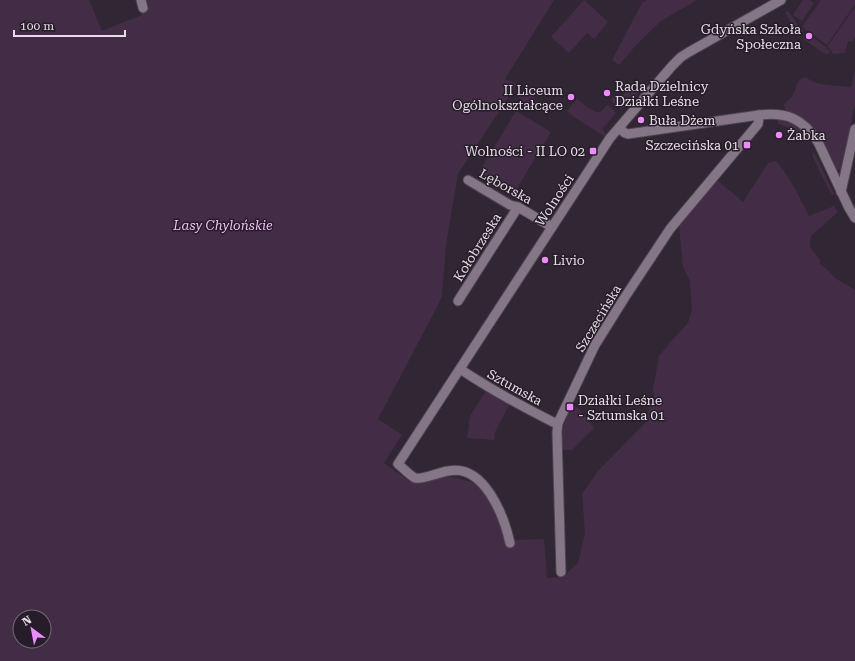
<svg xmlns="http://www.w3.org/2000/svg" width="855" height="661" font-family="'Roboto Serif',serif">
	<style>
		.green { fill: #432d46; fill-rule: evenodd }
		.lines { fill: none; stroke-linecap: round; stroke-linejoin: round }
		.minor-casing { stroke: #4e4450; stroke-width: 11 }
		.minor { stroke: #847686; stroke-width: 9 }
		.poi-dot { fill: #ec8cfb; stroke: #271c29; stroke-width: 1.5 }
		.labels { text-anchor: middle; stroke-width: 3; stroke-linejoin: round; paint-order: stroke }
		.poi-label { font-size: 13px; fill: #e5dee6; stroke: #271c29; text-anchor: start }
		.street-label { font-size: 13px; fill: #e5dee6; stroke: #271c29 }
		.park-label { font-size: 13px; font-style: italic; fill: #f2befa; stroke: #271c29 }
	</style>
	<rect width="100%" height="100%" fill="#312633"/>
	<g class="green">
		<path d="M0,0H89L102,31L142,15L139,0H554L505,79L517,84L458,174L446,245L442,296L437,307L378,419L402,435L384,463L409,481H417L445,476L456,478L475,483L488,495L512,540L544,539L547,578L563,577L578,563L585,533L582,494L598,471L647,421L649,407L654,397L653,389L659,356L675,337L688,323L692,310L690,281L683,267L679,225L717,180L743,202L768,163L775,161C785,167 803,204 809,216L834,206L838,212L812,235L811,237L810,246L812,250L821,261L819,263L825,268H826L835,278L855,290V661H0ZM20,617H44V641H20Z"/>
		<polygon points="584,0 608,22 594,39 587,33 569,53 551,37"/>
		<polygon points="647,0 697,0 661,21 637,44 619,65 612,60 642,3"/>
		<polygon points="803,0 809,0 814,3 802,21 793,15"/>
		<polygon points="821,0 855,0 855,4 827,45 802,27"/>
		<polygon points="855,7 855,37 852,42 848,41 845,53 833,54 831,50 827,47"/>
		<polygon points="788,11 800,28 803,30 799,36 797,34 785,12"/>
		<polygon points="807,33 826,47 826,48 830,51 828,54 825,54 803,39"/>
		<path d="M855,70V104L842,167L841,169L838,170L836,169C824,143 816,121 786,112L784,105C786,101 791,99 793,95C798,87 794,80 806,77C817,87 837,85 851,87Z"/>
		<polygon points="626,84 629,85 638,93 627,105 621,109 615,103 614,104 611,100 615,94 618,101 628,89"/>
		<polygon points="527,87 539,106 529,112 517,94"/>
		<path d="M577,99C581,102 594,114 600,112C602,111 605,107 607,105H608L616,113L602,129L606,134L604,136L574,117L567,111Z"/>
		<polygon points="516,111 551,132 514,193 479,172"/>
		<path d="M778,118C792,120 802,128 811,138L799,137L787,127L778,124Z"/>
		<polygon points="814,152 834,194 832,195 824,180 812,155"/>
		<polygon points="486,391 509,405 495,432 494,440 467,438 470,416"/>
		<path d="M571,405L580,410L594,428L572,450H562C561,431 564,422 571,405Z"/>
	</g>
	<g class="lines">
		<g class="minor-casing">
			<g id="minor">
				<polyline points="141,0 143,8"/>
				<path d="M619,128L625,133L628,134L759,115C787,112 802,118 818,142L849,208L855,218"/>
				<polyline points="468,180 510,205 518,207 552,227"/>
				<polyline points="841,192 855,129"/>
				<polyline points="458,301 518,207"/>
				<path d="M460,369C490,389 521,406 553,422L558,423"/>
				<path d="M510,543C504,516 484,463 448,471C440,472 422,480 415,478C409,475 403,468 398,464L610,138L672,66L681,57L689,52L781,0"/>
				<polyline points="561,572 557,432 558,423 595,345 625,297 670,229 758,124 759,118 759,115"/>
			</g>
		</g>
		<use href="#minor" class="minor"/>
	</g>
	<g class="poi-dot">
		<circle cx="809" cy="36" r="4"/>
		<circle cx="607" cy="93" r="4"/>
		<circle cx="571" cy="97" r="4"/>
		<circle cx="641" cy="120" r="4"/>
		<circle cx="779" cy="135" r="4"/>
		<rect x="743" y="141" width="8" height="8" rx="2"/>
		<rect x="589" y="147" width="8" height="8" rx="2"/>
		<circle cx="545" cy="260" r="4"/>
		<rect x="566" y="403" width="8" height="8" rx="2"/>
	</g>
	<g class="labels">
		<g class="poi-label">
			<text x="801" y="34" text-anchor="end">Gdyńska Szkoła<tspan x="801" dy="15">Społeczna</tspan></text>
			<text x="615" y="91">Rada Dzielnicy<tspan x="615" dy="15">Działki Leśne</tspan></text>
			<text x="563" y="95" text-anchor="end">II Liceum<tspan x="563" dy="15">Ogólnokształcące</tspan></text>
			<text x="649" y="125">Buła Dżem</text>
			<text x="787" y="140">Żabka</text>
			<text x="739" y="150" text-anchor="end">Szczecińska 01</text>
			<text x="585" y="156" text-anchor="end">Wolności - II LO 02</text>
			<text x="553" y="265">Livio</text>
			<text x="578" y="405">Działki Leśne<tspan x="578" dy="15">- Sztumska 01</tspan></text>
		</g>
		<g class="street-label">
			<text transform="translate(506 186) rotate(29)" y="5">Lęborska</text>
			<text transform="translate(554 200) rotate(-57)" y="5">Wolności</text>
			<text transform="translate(477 247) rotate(-58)" y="5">Kołobrzeska</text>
			<text transform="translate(598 318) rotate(-59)" y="5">Szczecińska</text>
			<text transform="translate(515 387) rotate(29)" y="5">Sztumska</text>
		</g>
		<g class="park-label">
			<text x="223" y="230">Lasy Chylońskie</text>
		</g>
	</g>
	<g transform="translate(32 629) rotate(328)"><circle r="19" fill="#271c29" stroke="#736a75"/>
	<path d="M0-3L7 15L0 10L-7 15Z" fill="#ec8cfb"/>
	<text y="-6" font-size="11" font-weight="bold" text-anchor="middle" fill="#e5dee6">N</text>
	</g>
	<path d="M14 30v6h111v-6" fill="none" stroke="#e5dee6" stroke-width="2"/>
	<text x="20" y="30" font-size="12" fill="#e5dee6" stroke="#271c29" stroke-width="3" paint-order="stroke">100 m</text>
</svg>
